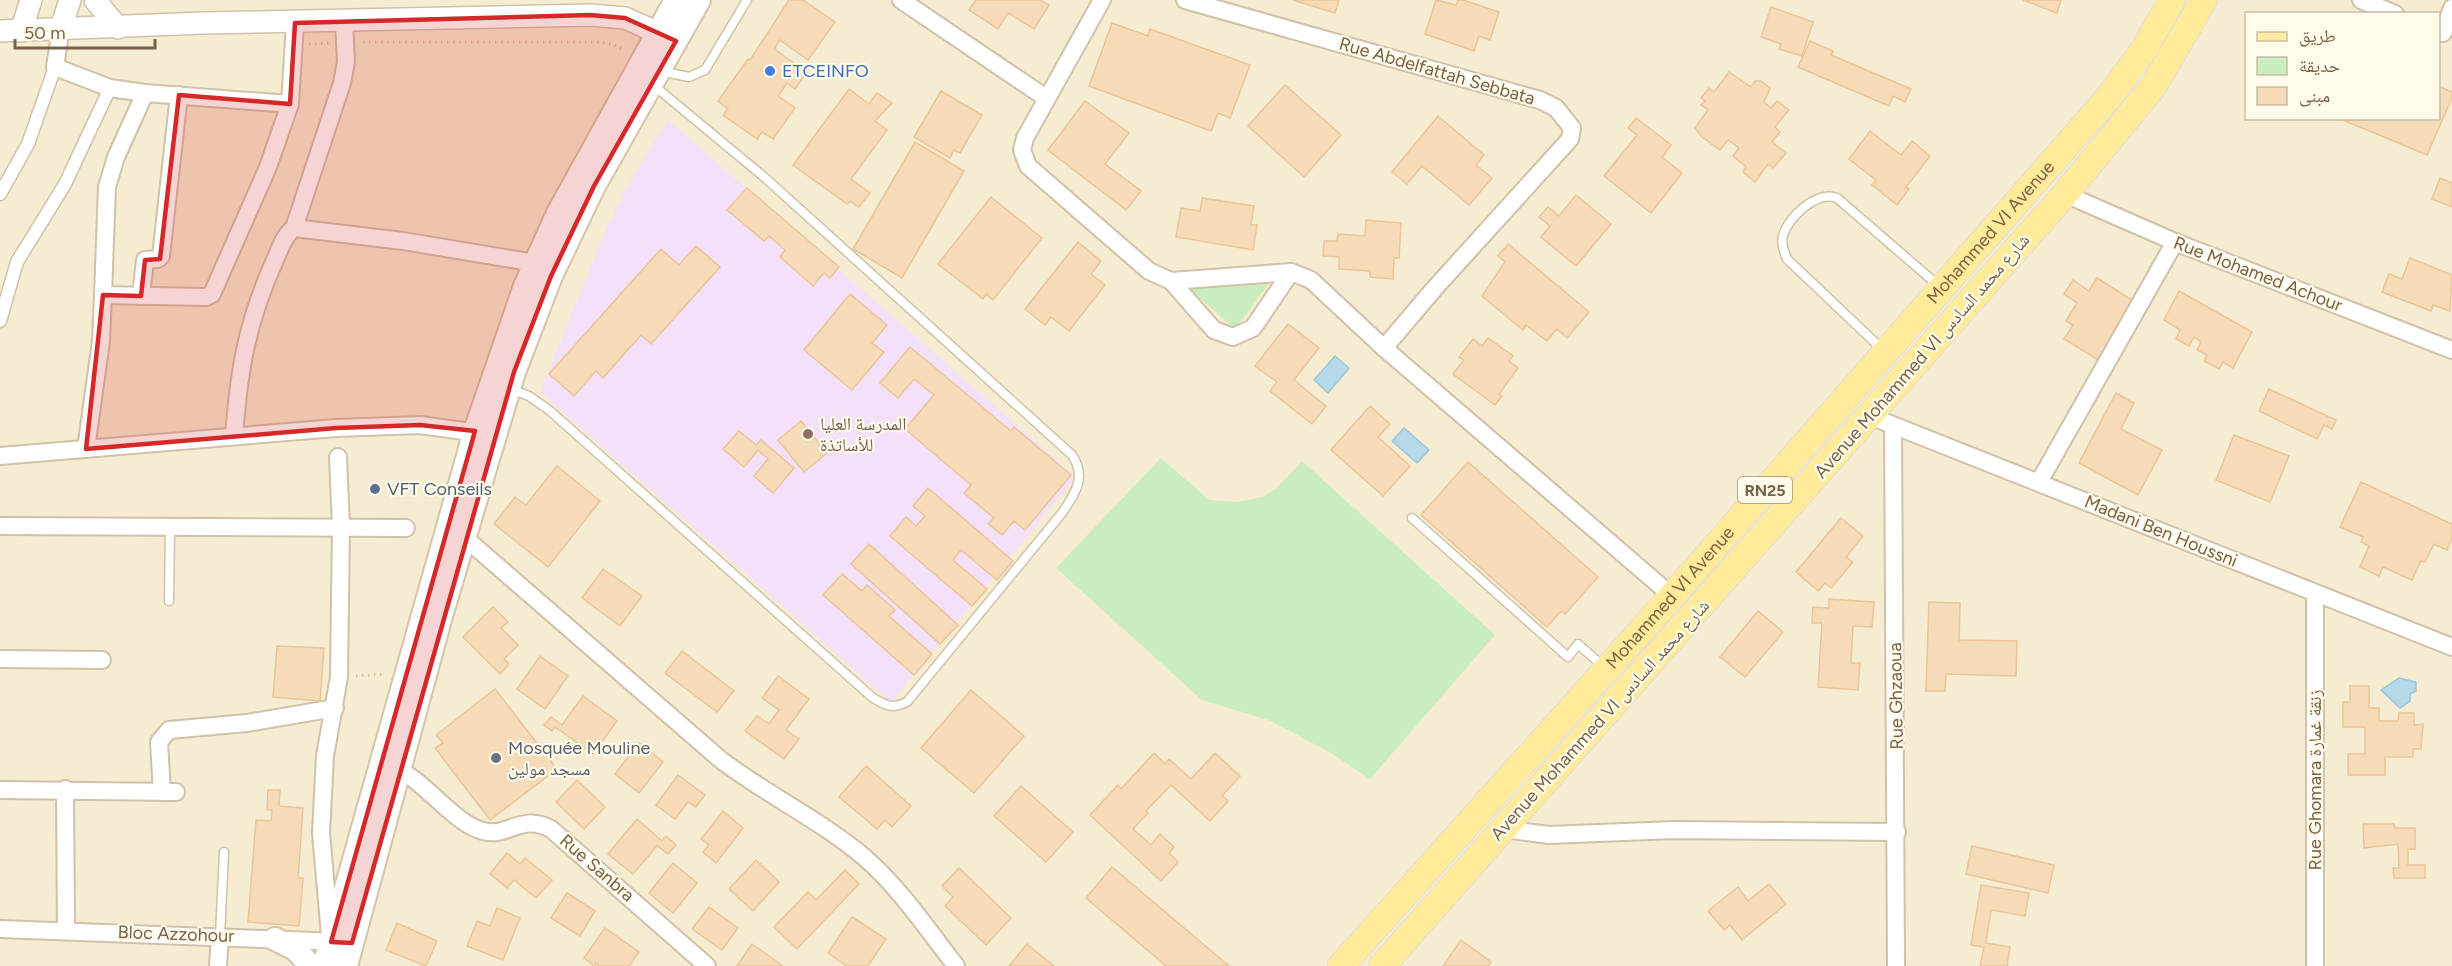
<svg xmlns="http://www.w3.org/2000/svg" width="2452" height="966" font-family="Figtree,'Noto Naskh Arabic',sans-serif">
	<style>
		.residential { fill: #f6ecd1; fill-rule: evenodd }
		.education { fill: #f5e0fa }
		.green { fill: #caedc0 }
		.water { fill: #b6d9e9; stroke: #9bc7dc; stroke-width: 1.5 }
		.building { fill: #f6dbb8; stroke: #eac597; stroke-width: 1.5 }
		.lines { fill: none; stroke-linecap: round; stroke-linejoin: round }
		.service-casing { stroke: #d0c1a9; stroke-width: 11 }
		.pedestrian-casing { stroke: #d0c1a9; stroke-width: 15 }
		.minor-casing { stroke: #d0c1a9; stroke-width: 20 }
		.tertiary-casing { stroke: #d0c1a9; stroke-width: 24 }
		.secondary-casing { stroke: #d6c4a8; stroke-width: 26 }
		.primary-casing { stroke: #e1dcd7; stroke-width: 28 }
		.path { stroke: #dbbf9b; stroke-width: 3; stroke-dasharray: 1.5 4.5; stroke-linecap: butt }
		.service { stroke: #fff; stroke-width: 8 }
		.pedestrian { stroke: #fff; stroke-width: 12 }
		.minor { stroke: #fff; stroke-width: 16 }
		.tertiary { stroke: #fff; stroke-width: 21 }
		.secondary { stroke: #fff; stroke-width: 22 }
		.primary { stroke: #ffeb99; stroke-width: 26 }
		.marked { fill: #d62828; fill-opacity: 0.2; stroke: #d62828; stroke-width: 4.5; stroke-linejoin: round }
		.shop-dot { fill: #3f7fe0; stroke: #fffbeb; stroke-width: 2 }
		.education-dot { fill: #8d6e63; stroke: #fffbeb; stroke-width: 2 }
		.service-dot { fill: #5c6f8a; stroke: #fffbeb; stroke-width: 2 }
		.worship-dot { fill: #6b7280; stroke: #fffbeb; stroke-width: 2 }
		.labels { text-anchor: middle; stroke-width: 4.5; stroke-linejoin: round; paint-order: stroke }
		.shield { fill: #fffbeb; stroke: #a08f78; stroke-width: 1.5 }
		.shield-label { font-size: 16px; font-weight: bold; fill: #786147 }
		.shop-label { font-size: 18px; fill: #366cbe; stroke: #fffbeb; text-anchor: start }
		.street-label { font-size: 18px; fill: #786147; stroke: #fffbeb }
		.education-label { font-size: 18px; fill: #785e54; stroke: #fffbeb; text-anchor: start }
		.service-label { font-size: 18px; fill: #4e5e75; stroke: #fffbeb; text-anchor: start }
		.worship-label { font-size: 18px; fill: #5b616d; stroke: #fffbeb; text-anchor: start }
	</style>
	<rect width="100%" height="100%" fill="#fef8e3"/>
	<path class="residential" d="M0,0H2452V966H0ZM2246,14H2438V118H2246Z"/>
	<polygon class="education" points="668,120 1076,477 891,702 540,392 605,231 637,169"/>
	<g class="green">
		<polygon points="1270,282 1235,329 1190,289"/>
		<polygon points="1161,458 1209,500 1236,502 1263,497 1277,488 1302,461 1495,635 1370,779 1331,753 1271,721 1202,700 1056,568"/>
	</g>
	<g class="water">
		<polygon points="1335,356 1349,368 1328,393 1314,380"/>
		<polygon points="1404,428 1429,450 1417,463 1392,441"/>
		<polygon points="2399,678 2416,682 2416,691 2410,694 2410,701 2400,708 2381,690"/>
	</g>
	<g class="building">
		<polygon points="789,0 803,0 835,22 808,60 780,40 774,49 807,72 795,89 787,83 778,96 795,108 773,139 762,132 757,139 723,115 728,109 718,101 748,59 750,60"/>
		<polygon points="976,0 1040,0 1049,5 1034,29 1008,13 998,29 969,10"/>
		<polygon points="1293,0 1339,0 1335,13"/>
		<polygon points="1436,0 1456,5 1458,0 1463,0 1499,12 1490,40 1479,36 1474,51 1425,34"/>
		<polygon points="2023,0 2061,0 2057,13"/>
		<polygon points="1771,7 1813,22 1802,56 1779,49 1781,44 1761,37"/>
		<polygon points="1112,23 1148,36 1150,29 1250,65 1230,118 1218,113 1211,131 1089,86"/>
		<polygon points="1810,41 1833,51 1831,55 1911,89 1905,102 1893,96 1889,106 1798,67"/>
		<polygon points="1729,72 1751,87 1755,81 1761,81 1770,88 1764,102 1771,108 1777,101 1789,110 1775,127 1780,132 1772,142 1786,153 1773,168 1768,164 1755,182 1743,172 1746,167 1733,156 1739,148 1728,140 1720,150 1702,137 1695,128 1708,110 1701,105 1705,101 1701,98 1709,88 1714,92"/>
		<polygon points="1285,85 1341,135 1304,177 1248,126"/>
		<polygon points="2438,86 2452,92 2452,98 2427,155 2343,120 2438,118"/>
		<polygon points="849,89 869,104 877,93 892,103 875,121 887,130 851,179 870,193 859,207 850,201 847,204 793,165"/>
		<polygon points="941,91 982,115 960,153 954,150 950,158 914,137"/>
		<polygon points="1085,101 1129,133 1105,164 1141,191 1126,210 1048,150"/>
		<polygon points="1438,116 1484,155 1476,165 1492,178 1469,205 1422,166 1407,184 1392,172"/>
		<polygon points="1636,118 1671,145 1662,157 1682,173 1651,213 1604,176 1637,135 1628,128"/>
		<polygon points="1870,131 1901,155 1912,141 1930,156 1906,187 1909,189 1897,205 1872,185 1876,180 1849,159"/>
		<polygon points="915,142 964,171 902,278 853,249"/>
		<polygon points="2440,178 2452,183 2452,207 2432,199"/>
		<polygon points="747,188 839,267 830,278 824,273 813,286 780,257 785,250 769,236 764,241 727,210"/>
		<polygon points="1576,195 1611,224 1576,266 1541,237 1550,226 1539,217 1548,207 1559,216"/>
		<polygon points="991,197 1042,238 993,300 986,294 983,299 938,264"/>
		<polygon points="1202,198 1254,206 1251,225 1257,225 1253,250 1176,237 1181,208 1200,211"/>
		<polygon points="1366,220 1401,223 1399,258 1394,258 1393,279 1370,277 1370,271 1339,269 1339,257 1323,256 1324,241 1337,241 1338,234 1365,236"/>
		<polygon points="1078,242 1101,261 1091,274 1105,285 1069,331 1051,317 1045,325 1025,309"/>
		<polygon points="1508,244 1589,312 1567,338 1557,329 1547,341 1526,325 1523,330 1482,296 1505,262 1498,256"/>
		<polygon points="696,246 720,267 651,344 641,335 603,378 596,371 574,396 549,374 661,249 679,265"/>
		<polygon points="2410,258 2452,275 2450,311 2433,305 2431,311 2382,292 2389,274 2402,279"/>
		<polygon points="2097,278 2135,302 2098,360 2064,339 2073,325 2066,321 2077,303 2064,294 2073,280 2089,291"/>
		<polygon points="2179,291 2252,332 2233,368 2223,362 2219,369 2204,361 2207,355 2197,350 2201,342 2194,337 2189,346 2176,339 2180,330 2164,320"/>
		<polygon points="850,294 887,325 872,343 884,352 852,390 804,350"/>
		<polygon points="1288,324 1319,348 1294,380 1326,406 1312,424 1270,391 1277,382 1255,366"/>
		<polygon points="1488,338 1513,356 1509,361 1518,368 1499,394 1502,396 1495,405 1453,374 1464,360 1459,357 1473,339 1482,346"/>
		<polygon points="910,347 1011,431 1014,427 1071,475 1025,530 1014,521 1002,535 988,524 994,518 964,493 971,485 905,429 934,395 914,379 898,398 880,383"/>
		<polygon points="2269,389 2336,420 2332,429 2324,425 2317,439 2259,411"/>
		<polygon points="2116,393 2134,403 2121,429 2162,450 2138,495 2079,463"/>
		<polygon points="1370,406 1390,424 1378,437 1410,466 1383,496 1331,450"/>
		<polygon points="801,421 827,453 804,472 778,440"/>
		<polygon points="739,431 756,445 761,440 794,468 773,493 754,476 768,459 758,450 744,467 723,449"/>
		<polygon points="2234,435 2289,456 2270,502 2216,480"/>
		<polygon points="1468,462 1598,577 1565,614 1561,611 1547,627 1421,515"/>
		<polygon points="557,466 600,501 548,567 494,524 515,497 526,505"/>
		<polygon points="2361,482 2452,524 2452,538 2447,550 2434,544 2425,562 2421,561 2412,580 2383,567 2379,576 2360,567 2369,546 2361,542 2363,537 2340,527"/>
		<polygon points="928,488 1013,561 997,580 961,550 953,560 987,589 972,606 890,536 906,517 916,526 925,516 913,506"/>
		<polygon points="1841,518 1863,536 1846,557 1853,562 1831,588 1825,583 1818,591 1796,572"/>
		<polygon points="869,544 958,625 940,644 851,564"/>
		<polygon points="603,569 642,596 620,626 582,598"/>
		<polygon points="842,574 862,591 867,585 895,610 889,616 932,654 914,675 823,595"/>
		<polygon points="1829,599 1874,602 1872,627 1853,626 1851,663 1860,663 1858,690 1818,687 1822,623 1812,623 1813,607 1829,608"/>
		<polygon points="1929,602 1960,603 1959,640 2017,641 2016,676 1946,674 1945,691 1926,691"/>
		<polygon points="493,607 508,622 501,628 518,645 504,659 509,664 500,674 463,637"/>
		<polygon points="1758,611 1783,632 1745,677 1720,657"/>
		<polygon points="277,646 324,648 320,701 273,697"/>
		<polygon points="682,651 734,691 717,712 665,673"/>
		<polygon points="540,656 568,676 545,709 517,689"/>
		<polygon points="778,676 809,699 786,730 799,739 784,759 745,731 757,716 769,724 779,710 762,698"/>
		<polygon points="2350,686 2369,686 2369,708 2379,708 2379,721 2398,721 2399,713 2414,713 2414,725 2423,724 2421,749 2413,749 2413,757 2385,757 2385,775 2348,775 2348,754 2365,754 2365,727 2343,727 2343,702 2350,702"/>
		<polygon points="495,689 557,769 490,820 435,748 443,743 436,735"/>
		<polygon points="971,690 1024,736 974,793 921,748"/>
		<polygon points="583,696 617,721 593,754 555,727 552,731 544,725 551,717 562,725"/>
		<polygon points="639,743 663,762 639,793 615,774"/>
		<polygon points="1154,753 1165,764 1169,759 1191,779 1215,753 1240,776 1222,796 1228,801 1210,821 1171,785 1146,811 1148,813 1133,829 1151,845 1160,834 1174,847 1169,853 1178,862 1161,881 1090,815 1118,785 1121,789"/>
		<polygon points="866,766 911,806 892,827 885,820 877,829 839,797"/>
		<polygon points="678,775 705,795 696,807 688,802 675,819 656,805"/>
		<polygon points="577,780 605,807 584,829 556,802"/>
		<polygon points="1021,786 1073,832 1046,862 994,816"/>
		<polygon points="268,790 280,790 279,806 303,808 298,878 303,878 299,926 248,922 256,820 271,821 272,810 267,810"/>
		<polygon points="723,811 743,828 716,863 703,852 709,845 701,839"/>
		<polygon points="637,819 662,841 666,836 676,845 668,854 657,846 633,874 608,854"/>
		<polygon points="2363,824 2394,824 2395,828 2415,828 2415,849 2408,849 2408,865 2425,865 2425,878 2394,878 2393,868 2399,868 2398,844 2364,848"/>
		<polygon points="1972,846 2054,865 2048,893 1966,874"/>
		<polygon points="507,853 520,864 525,858 552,880 536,898 514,880 507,888 490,874"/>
		<polygon points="756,860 779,882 753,911 729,889"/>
		<polygon points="673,863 697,883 673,913 649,893"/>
		<polygon points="1112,867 1229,966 1166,966 1086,898"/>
		<polygon points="959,868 1011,918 986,945 945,906 953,897 942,886"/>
		<polygon points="845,870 859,884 797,949 774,927 808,892 816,900"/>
		<polygon points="1769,884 1786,904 1742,940 1730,925 1724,930 1708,911 1738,887 1748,901"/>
		<polygon points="1981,885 2029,893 2025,916 1991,910 1986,943 2010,947 2007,966 1980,966 1984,947 1971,945"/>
		<polygon points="567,893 595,911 580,936 551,918"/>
		<polygon points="709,907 738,928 722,950 692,929"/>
		<polygon points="497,908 520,918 503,960 467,946 477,921 490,926"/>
		<polygon points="852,917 886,939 868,966 847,966 828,953"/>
		<polygon points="397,923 437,941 426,966 386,950"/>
		<polygon points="605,928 639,952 629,966 600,966 596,963 595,966 584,958"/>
		<polygon points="1461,940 1491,962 1488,966 1443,966"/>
		<polygon points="752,944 783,966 737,966"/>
		<polygon points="1027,944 1054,966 1009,966"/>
	</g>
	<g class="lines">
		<g class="service-casing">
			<g id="service">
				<polyline points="660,71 689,77 705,70 747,0"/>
				<path d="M1884,351L1787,259C1784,251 1781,244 1783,236C1788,217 1817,190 1837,198L1939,286"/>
				<path d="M510,389L529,396L549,410L873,698C887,706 892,709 907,702L1062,513C1075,494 1087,477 1072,455L763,176L652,84"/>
				<polyline points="1412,518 1568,657 1578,644 1605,668"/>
				<polyline points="169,601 170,526"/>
				<polyline points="220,936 224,852"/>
			</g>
		</g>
		<g class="pedestrian-casing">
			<g id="pedestrian">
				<polyline points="0,194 28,144 55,67"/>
				<polyline points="0,321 17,262 65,184 110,88"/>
			</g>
		</g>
		<g class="minor-casing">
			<g id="minor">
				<polyline points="901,0 1046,98"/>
				<polyline points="1102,0 1025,138 1022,150 1028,166 1149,271 1171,281 1291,272 1311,280 1384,348 1672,596"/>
				<polyline points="1185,0 1540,100 1556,108 1572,128 1570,139 1434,289 1384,348"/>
				<polyline points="2361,0 2395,14"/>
				<polyline points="61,28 55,67 110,88 145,93 290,104"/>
				<polyline points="2443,33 2452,8"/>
				<polyline points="2065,194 2175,242 2452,350"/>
				<polyline points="294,228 342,83 346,62 344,21"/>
				<polyline points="1171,281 1214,330 1233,337 1253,328 1291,272"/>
				<polyline points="103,295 107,187 116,157 145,93"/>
				<polyline points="141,296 145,260 158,259 161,256 179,95"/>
				<polyline points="1870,416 2452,647"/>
				<polyline points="1893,427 1896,966"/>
				<path d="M234,436C239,369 247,322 275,260C280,249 284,235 294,228L403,241L535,263"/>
				<polyline points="86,449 101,341 103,295 206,297 212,294 268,167 290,104 295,23"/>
				<polyline points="0,456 336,428 420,425 486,434"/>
				<polyline points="2039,482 2175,242"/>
				<polyline points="0,526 406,528"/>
				<path d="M457,531L721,760C767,795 820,820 864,857C899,887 928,930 956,966"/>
				<polyline points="0,659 102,660"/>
				<path d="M391,766C425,779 452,823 483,831C508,838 521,813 551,829L707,966"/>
				<polyline points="65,789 66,930"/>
				<polyline points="0,790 176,792"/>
				<polyline points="162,792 159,742 169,730 247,723 335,708"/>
				<polyline points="1503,829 1549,835 1674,830 1897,832"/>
				<polyline points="0,929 341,942"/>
				<polyline points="330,935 321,833 325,756 339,677 341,526 338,457"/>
				<polyline points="218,966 220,936"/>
				<polyline points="2315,966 2315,594"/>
			</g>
		</g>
		<g class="tertiary-casing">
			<g id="tertiary">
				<polyline points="95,0 118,28"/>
				<polyline points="61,28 70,0"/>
				<polyline points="0,31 203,23 590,15 625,18 672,39"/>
				<polyline points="21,31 31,0"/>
			</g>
		</g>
		<g class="secondary-casing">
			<g id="secondary">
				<polyline points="275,939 295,949 311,966"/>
				<polyline points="324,966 475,431 525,286 558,213 676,0"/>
				<polyline points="346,966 441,616 514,372 551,276 594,186 699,0"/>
			</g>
		</g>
		<g class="primary-casing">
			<g id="primary">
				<path id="s1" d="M1341,966L1672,596L2109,97L2144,49L2172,0"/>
				<polyline points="1382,966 2065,194 2153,87 2204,0"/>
			</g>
		</g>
		<g class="path">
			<polyline points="363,42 596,42 612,44 625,51"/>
			<polyline points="309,44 330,43"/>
			<polyline points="356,676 384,674"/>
		</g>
		<use href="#service" class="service"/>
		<use href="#pedestrian" class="pedestrian"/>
		<use href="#minor" class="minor"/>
		<use href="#tertiary" class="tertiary"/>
		<use href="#secondary" class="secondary"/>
		<use href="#primary" class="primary"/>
	</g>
	<path class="marked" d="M590,15L625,18L676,41L594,186L551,276L514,372L352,943L331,942L475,431L420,425L336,428L86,449L103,295L141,296L145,260L160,259L179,95L290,104L295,23Z"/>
	<circle class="shop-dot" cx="770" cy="71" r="6"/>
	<circle class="education-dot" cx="808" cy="434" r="6"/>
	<circle class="service-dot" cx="375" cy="489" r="6"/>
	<circle class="worship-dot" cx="496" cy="758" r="6"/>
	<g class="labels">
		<rect class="shield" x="1738" y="477" width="54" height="26" rx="4.5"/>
		<g class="shield-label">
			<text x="1765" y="496">RN25</text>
		</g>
		<g class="shop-label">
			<text x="782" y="77">ETCEINFO</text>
		</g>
		<g class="street-label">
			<text transform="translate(1437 71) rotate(16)" y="6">Rue Abdelfattah Sebbata</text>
			<text dy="6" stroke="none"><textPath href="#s1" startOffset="980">Mohammed VI Avenue</textPath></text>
			<text transform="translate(2258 274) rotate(21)" y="6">Rue Mohamed Achour</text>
			<text transform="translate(1922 356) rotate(-49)" y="6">Avenue Mohammed VI شارع محمد السادس</text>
			<text transform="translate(2161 531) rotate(22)" y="6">Madani Ben Houssni</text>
			<text dy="6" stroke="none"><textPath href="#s1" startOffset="494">Mohammed VI Avenue</textPath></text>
			<text transform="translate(1896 696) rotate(-91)" y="6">Rue Ghzaoua</text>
			<text transform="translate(1600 720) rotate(-48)" y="6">Avenue Mohammed VI شارع محمد السادس</text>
			<text transform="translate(2315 780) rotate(-90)" y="6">Rue Ghomara زنقة غمارة</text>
			<text transform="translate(597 868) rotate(41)" y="6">Rue Sanbra</text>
			<text transform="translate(176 934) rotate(2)" y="6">Bloc Azzohour</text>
		</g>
		<g class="education-label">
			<text x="820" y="430">المدرسة العليا<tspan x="820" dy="21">للأساتذة</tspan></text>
		</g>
		<g class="service-label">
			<text x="387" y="495">VFT Conseils</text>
		</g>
		<g class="worship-label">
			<text x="508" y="754">Mosquée Mouline<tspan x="508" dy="21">مسجد مولين</tspan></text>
		</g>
	</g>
	<rect x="2245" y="12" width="195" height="108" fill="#fffbeb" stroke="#c9bda9" stroke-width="1.5"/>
	<rect x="2257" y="32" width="30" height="9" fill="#ffeb99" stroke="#c9bda9" stroke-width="1.5"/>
	<text x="2299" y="42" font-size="18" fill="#786147">طريق</text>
	<rect x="2257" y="57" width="30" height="18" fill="#caedc0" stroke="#c9bda9" stroke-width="1.5"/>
	<text x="2299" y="72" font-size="18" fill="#786147">حديقة</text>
	<rect x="2257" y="87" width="30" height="18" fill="#f6dbb8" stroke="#c9bda9" stroke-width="1.5"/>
	<text x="2299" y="102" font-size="18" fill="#786147">مبنى</text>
	<path d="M15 39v9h140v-9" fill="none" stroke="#786147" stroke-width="3"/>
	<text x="24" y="39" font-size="18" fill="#786147" stroke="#fffbeb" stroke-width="4.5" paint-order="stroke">50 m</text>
</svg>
